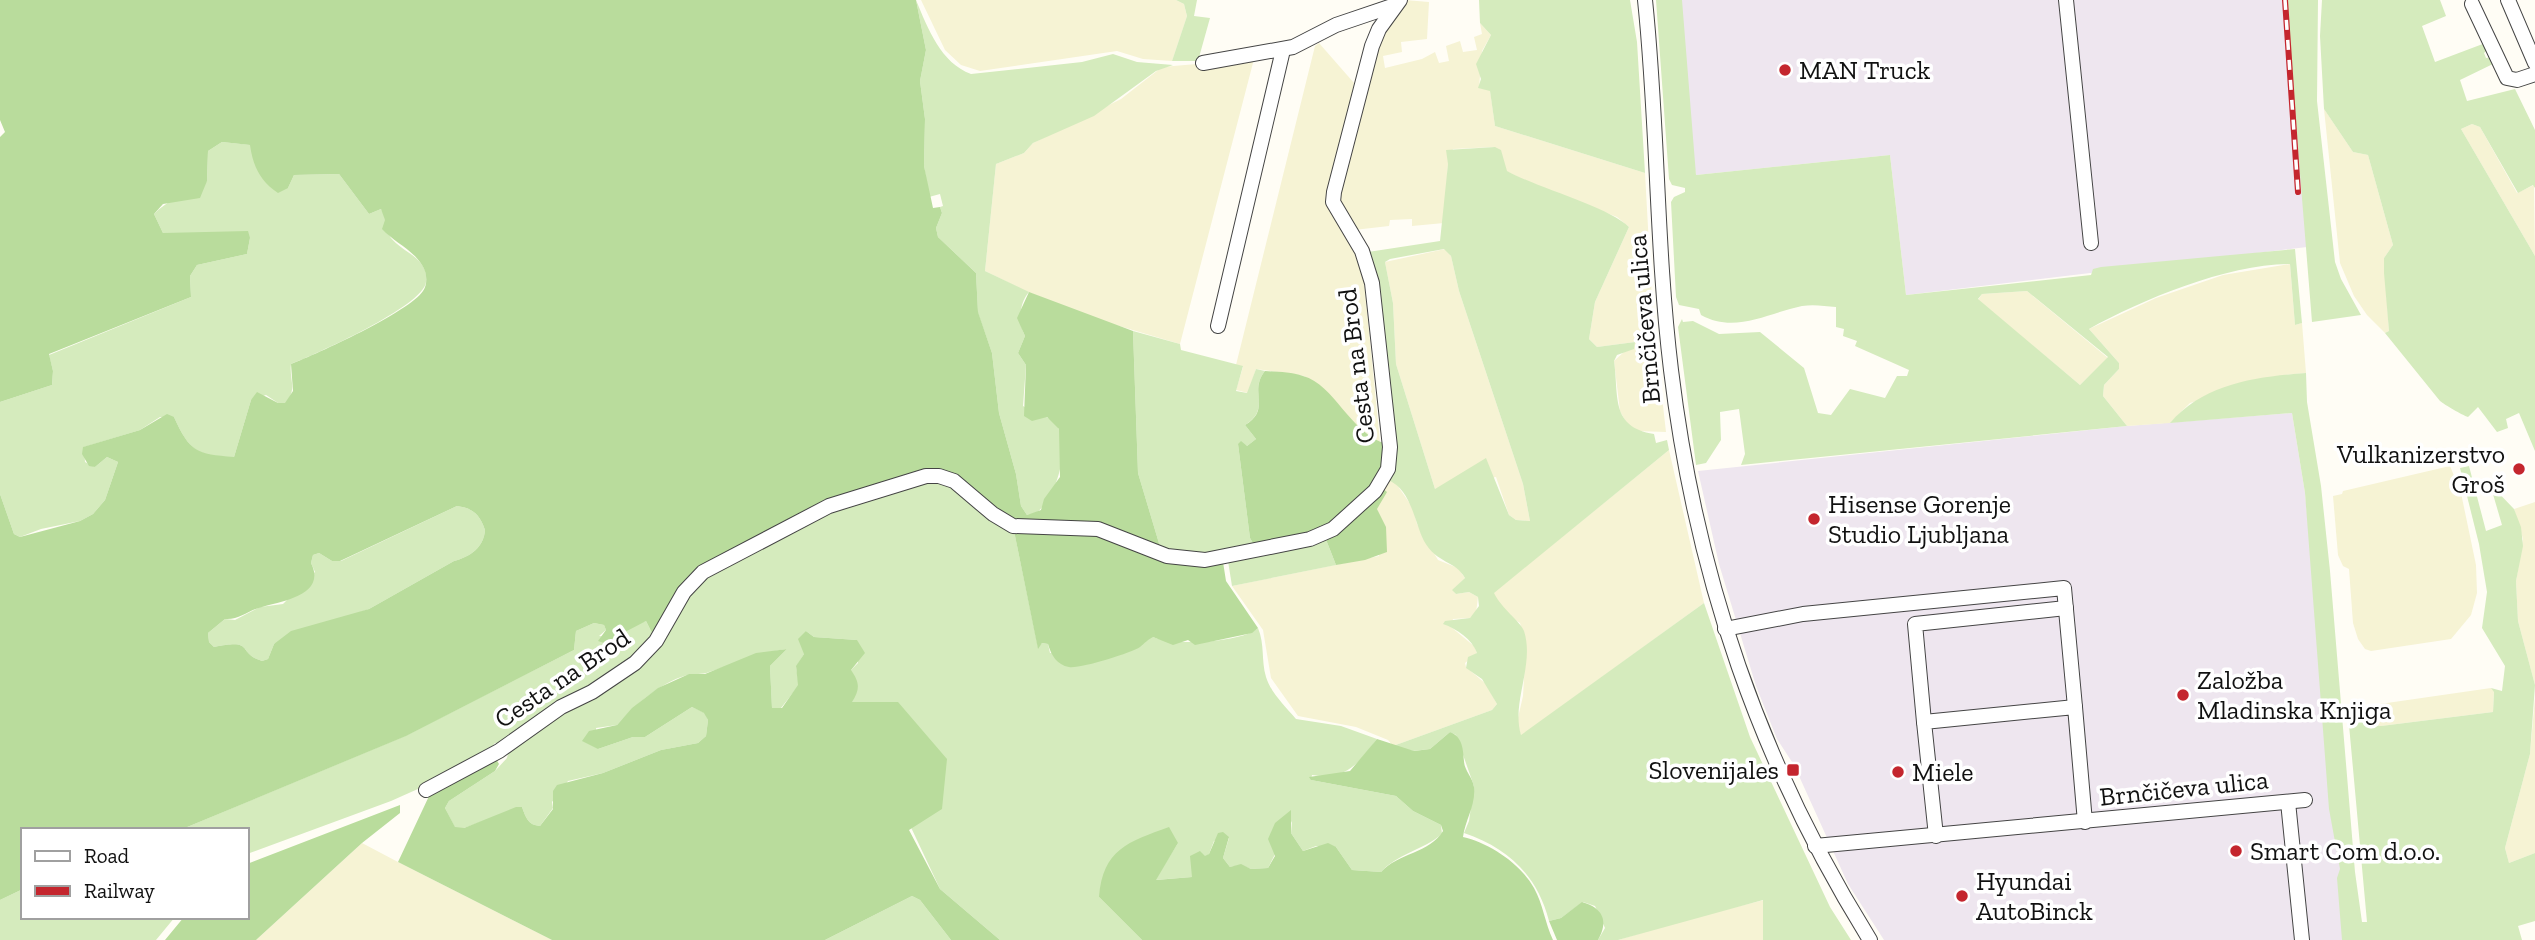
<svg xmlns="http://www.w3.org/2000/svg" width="2535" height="940" font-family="'Zilla Slab',serif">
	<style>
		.industrial { fill: #eee6ef }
		.farmland { fill: #f6f3d4 }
		.green { fill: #d5ebbd; fill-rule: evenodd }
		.forest { fill: #b9dc9c; fill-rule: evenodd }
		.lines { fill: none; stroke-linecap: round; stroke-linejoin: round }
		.minor-casing { stroke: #444; stroke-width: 16 }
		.minor { stroke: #fff; stroke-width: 14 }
		.rail-casing { stroke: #c4262e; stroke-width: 6 }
		.rail { stroke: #fff; stroke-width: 3.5; stroke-dasharray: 10; stroke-linecap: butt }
		.poi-dot { fill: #c4262e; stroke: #fff; stroke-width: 2.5 }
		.labels { text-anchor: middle; stroke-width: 7; stroke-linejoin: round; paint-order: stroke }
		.poi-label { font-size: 26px; fill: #111; stroke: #fff; text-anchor: start }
		.street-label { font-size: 26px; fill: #111; stroke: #fff }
	</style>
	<rect width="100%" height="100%" fill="#fffdf5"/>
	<g class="industrial">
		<polygon points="1664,0 2288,0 2307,247 1906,295 1890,155 1696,175"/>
		<polygon points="2292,413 2305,493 2348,940 1884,940 1848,884 1794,765 1777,739 1756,686 1719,564 1698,471 2127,426"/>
	</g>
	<g class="farmland">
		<polygon points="921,0 1176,0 1184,4 1187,16 1172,61 1143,59 1117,51 980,71 961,65 945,50"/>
		<polygon points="1405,0 1429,2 1427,39 1401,42 1402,52 1383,56 1385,68 1422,59 1435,52 1439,63 1449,61 1446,46 1460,41 1463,52 1477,50 1474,37 1482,34 1480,23 1491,35 1482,51 1479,88 1490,90 1495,126 1645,173 1653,318 1666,432 1636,431 1628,426 1620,411 1614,361 1635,342 1597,347 1589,339 1595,302 1629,227 1617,217 1533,185 1506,171 1494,147 1453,149 1448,164 1444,223 1412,226 1412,219 1390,220 1389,226 1354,230 1339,209 1339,182 1375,46"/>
		<polygon points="1319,43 1354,83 1332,184 1362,260 1380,442 1356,426 1329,396 1304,376 1256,369 1248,393 1236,390 1243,367 1236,365 1315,46"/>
		<polygon points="1254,59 1180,344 1109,323 1025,291 985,271 996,164 1024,153 1033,143 1121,99 1162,67"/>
		<polygon points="2324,109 2353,152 2368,155 2393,245 2384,258 2389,331 2385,333 2367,315 2354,296 2340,263"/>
		<polygon points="2472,124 2480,127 2517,193 2534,185 2535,256 2461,129"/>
		<polygon points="1445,249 1451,256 1459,291 1523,484 1530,521 1516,520 1509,515 1496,477 1435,489 1396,364 1393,303 1385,262"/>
		<polygon points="2290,264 2295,325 2302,323 2306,373 2284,375 2190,403 2170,423 2127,426 2103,396 2104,385 2119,369 2119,363 2089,329 2156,298 2223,275"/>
		<polygon points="2027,291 2108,358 2080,385 1978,300 1982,294"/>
		<polygon points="1669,450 1704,603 1521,736 1517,722 1523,696 1526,644 1520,623 1507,615 1493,593"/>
		<polygon points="2450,466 2461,493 2476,565 2477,593 2471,615 2451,639 2371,651 2365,649 2358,639 2353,623 2349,569 2343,566 2338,555 2333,496 2342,494 2343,491"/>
		<polygon points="1388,480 1395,482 1413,508 1417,524 1438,560 1458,568 1465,578 1453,590 1456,594 1469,592 1478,597 1476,613 1470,618 1453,619 1451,627 1474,646 1477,653 1465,663 1466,667 1486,684 1497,704 1492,710 1393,746 1388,740 1356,727 1298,716 1271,678 1263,630 1232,586 1379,556 1380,518 1377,509 1382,488"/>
		<polygon points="2535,502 2535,685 2518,621 2516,581 2523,539 2514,509"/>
		<polygon points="2491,688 2494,691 2493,712 2381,726 2370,725 2367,719 2366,708 2380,704"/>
		<polygon points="2535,697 2535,853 2509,863 2505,848 2530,754"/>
		<polygon points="362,843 398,862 552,940 256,940"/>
		<polygon points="1764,900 1763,940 1618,940 1684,920"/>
	</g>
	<g class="green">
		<path d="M916,0C928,29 941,63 971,74L1082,62L1113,54L1137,62L1173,65L1156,71L1094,116L1033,143L1024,153L996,164L985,271L1029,292C1019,303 1018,323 1025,336L1018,353L1026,365L1023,406C1033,412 1049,416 1056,424C1072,446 1056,499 1036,513L1027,515L1021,506L1016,474L999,413L992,353L978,313L976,273L938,237L936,228L942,213L940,207L943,206L940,194L929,197L924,166L925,119L920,81L926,50Z"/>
		<polygon points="1176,0 1197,0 1194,16 1210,18 1198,61 1172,61 1187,16 1184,4"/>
		<polygon points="1479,0 1630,0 1637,42 1645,173 1495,126 1490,91 1478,88 1481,79 1476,64 1491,35 1480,23"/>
		<path d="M1656,0H1682L1696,175L1890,155L1906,295L2091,275L2093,269L2101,267L2295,249L2302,323L2295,325L2290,264C2228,264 2143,299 2089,329L2119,363V369L2104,385L2103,396L2127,426L1741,465L1745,454L1739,409L1720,412L1721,440L1706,463L1696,465L1678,327L1682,319L1683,322L1693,321L1719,334L1760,332L1804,368L1818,413L1831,415L1850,389L1885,398L1897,376H1907L1909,370L1855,346L1857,341L1843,336L1844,329L1836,327V307C1824,306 1814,304 1802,306C1768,313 1735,334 1701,315L1699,309L1679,305L1676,297L1671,202L1674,197L1685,192V188L1672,185L1669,179ZM2027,291L2108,357L2080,385L1978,299L1982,294Z"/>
		<polygon points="2286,0 2318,0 2317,101 2335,262 2341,279 2361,315 2312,322"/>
		<path d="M2322,0H2440L2446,16L2422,26L2435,62L2488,42L2490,47L2484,53L2486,58L2493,57L2495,63L2460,80L2467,101L2515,89L2535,130V188L2533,185L2518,193L2480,127L2472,124L2461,129L2535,256V451L2519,413L2506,419L2508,428L2497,432L2478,407L2468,417C2462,415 2445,405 2440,401L2385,333L2389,331L2384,273V258L2393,245L2368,155L2353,152L2324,109L2320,36Z"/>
		<path d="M222,142L251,145L288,188L294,175L339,174L369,214L381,209C387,217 385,231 391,238C403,253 429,258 426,282C424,306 314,355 291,364C289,380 298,389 285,404L278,403L266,395L251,400L234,457C197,457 189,450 174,417H160L140,430L84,447L85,462L95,467L107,457L118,462L105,500L93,514L80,521L41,529L20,537L14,534L0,494V402L52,385L53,371L49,355L191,297L190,276L197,265L247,254L250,238L163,233L154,214C167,200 190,192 207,181L208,151Z"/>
		<path d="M1495,147L1501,150L1507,171C1538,188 1609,207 1629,227L1595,302L1589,339L1597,347L1635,342L1634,349L1617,355L1614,361C1619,396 1610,427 1654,434L1656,443L1667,440L1669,450L1494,593C1501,608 1520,621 1524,631C1535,665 1511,702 1521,735L1704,603L1750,737L1830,907L1851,940H1763V900L1618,940H1598L1605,928L1595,906L1583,902L1561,918L1549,921C1537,875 1508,848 1464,833L1469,821L1474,786L1456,735L1450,732L1430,749L1413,751L1393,746L1492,710L1497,704L1482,679L1466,668L1468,657L1477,653C1472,639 1457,629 1443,624L1445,621L1470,618L1479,606L1478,597L1469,592L1456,594L1452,590L1465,578C1455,560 1437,564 1424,541C1414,521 1411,489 1388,480L1368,252L1440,241L1448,164L1446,150ZM1444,249L1451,256L1459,291L1523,484L1530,521L1516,520L1509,515L1486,458L1435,489L1396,364L1393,303L1385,262L1390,259Z"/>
		<path d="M1133,331L1180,344L1181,350L1243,366L1236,391L1247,393L1256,369L1265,371C1248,392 1272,408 1245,425L1256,439L1247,446L1238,444L1250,538L1254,545L1211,556L1161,550L1138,473Z"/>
		<path d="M2306,373L2307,402L2321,486L2330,571L2355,872L2362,922H2367L2348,714L2366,708L2370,725L2381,726L2493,712L2494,692L2491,688L2502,691L2505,666L2482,628L2487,592L2479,544L2460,468L2469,466L2486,531L2502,525L2490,484L2514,509L2521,527L2523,546L2516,581L2518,621L2535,685L2530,754L2505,848L2509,863L2535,853V921L2518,926L2522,940H2342L2337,878L2340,869L2329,809L2305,493L2292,413L2170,423C2205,383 2256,377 2306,373Z"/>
		<path d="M915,483H950L1014,531L1038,647L1042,643L1048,644L1050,653L1153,637C1174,646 1241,643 1258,628C1265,645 1261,660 1266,677C1271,693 1285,706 1296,719L1341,726L1377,739C1358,764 1347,780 1312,775L1311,780L1396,796L1413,811L1441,825L1442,834C1423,850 1397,854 1381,872L1352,870L1336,847L1316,846L1303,851L1291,833L1292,821L1268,868L1251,869L1241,865L1230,867L1223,858L1229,838L1214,841L1209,854L1192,877L1155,880L1178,843L1099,897L1142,940H1000L940,889L852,702L850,671L858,663L857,640L814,637L806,631L804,654L796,667L799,685L781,708L772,709L770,666L787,649C755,653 738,663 709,672C702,675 694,673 687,675C660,683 636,704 617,725L596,728L598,749L633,737H645L692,707L705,713L708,720L706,736L698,743L661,750L603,773L568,781L552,802L553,808L540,826C528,825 526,818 522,807L464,828H455L445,808L449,801L495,771L507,758L509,749L553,717L624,677L692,586L838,505L877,499Z"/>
		<path d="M457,506C473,508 480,515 485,530C484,547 470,557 454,561L369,609L274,644L268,659L262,661C236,653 256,638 214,647L209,642L208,633L225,619L235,620L260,607L283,604L315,572L311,563L313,555L319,553L332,561H341Z"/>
		<polygon points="1325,537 1336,565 1232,586 1228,561"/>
		<polygon points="646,621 654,637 638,654 500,744 495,743 490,750 438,780 391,801 247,854 247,830 180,830 405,736 574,650 576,631 594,623 604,625 606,630 599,636 618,638 633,625"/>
		<polygon points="23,889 23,917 175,917 156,940 0,940 0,900"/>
		<polygon points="912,896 920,900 951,940 825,940"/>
	</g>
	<g class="forest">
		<path d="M0,0H916L926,50L920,81L925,119L924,166L933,208L940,207L942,213L936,228L938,237L976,273L978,312L992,353L999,413L1016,474L1021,506L1027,515L1041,510L1044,499L1060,477L1059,429L1047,417L1032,421L1024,416L1026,365L1018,353L1025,336L1017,318L1029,292L1133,331L1138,473L1161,550L1111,529L1007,520L965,482L924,472L707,565L654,637L646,621L604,643L598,641L606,630L604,625L594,623L576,631L574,650L406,736L180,830H23V889L0,900V494L14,534L20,537L80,521L93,514L105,500L118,462L107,457L95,467L89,466L82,454L83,447L140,430L167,414L174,417C190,452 196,454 234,457L251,400L257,392L278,403H285L293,391L291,364C317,354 409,312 423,291C428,284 427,272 422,265C413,250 394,242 382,229L385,220L381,209L369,214L339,174L294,175L288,188L278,193C260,181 253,166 250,145L222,142L208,151L207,181L200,198L163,204L154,214L163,233L248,231L250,238L247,254L197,265L190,276L191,297L49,354L53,371L52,385L0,402V137L5,132L0,120ZM457,506C473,508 480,515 485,530C484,547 470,557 454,561L369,609L291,631L274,644L268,659L262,661C236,653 256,638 214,647L209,642L208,633L225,619C240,620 248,610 262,607C282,601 327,595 311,563L313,555L319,553L332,561H340Z"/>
		<path d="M1265,371C1277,372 1291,372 1303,376C1335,385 1349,432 1386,444L1387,463L1367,496L1316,533L1254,545L1250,538L1238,444L1241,441L1247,446L1256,439L1245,425C1272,409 1248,392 1265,371Z"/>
		<polygon points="1382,488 1387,492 1377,509 1386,527 1387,552 1365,560 1336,565 1325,537"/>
		<path d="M1065,530L1223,562L1226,581L1258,628L1252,633L1195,645L1188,640L1173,645L1153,637C1147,640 1145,643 1140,647C1131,653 1080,669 1069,667C1057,665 1051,655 1048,644L1042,643L1038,649L1014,531Z"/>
		<path d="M806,631L814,637L857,640L865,653L851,670C860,683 860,689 852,702H898L947,759L942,809L909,830L940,889L1000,940H951L920,900L912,896L825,940H552L398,862L430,794L495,757L499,764L495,771L449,801L445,808L455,827L464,828L516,807H522C526,818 528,825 540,826L553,809V791L557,785L603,773L661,750L698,743L706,736L708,720L704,713L692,707L645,737H633L598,749L582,741L589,731L617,725L632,708L658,688L689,674H705L756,653L787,649L770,666L772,708H782L798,685L796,666L804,654L798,639Z"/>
		<path d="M1450,732C1463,737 1463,750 1464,761C1464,770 1473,778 1474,787C1476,805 1465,820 1463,837C1489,843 1520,863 1534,888C1543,904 1545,923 1553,940H1142L1099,897C1103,849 1128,842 1169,827L1178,843L1156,880L1192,877L1190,856L1200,851L1205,856L1209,854L1218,833L1223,832L1229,837L1223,858L1230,867L1241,864L1251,869L1268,868L1275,856L1268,839L1275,823L1291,810V833L1303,851L1328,843L1336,847L1352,870L1381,872C1398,853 1430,853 1443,831L1441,825L1413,811L1396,796L1311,780L1309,777L1350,771L1377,739L1414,751L1430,749Z"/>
		<polygon points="400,805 400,813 362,843 256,940 165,940 184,917 247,917 247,864"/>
		<path d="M1582,902C1603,908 1609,921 1598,940H1557L1549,921L1561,918Z"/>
	</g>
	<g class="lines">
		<g class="minor-casing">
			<g id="minor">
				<path d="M1645,0C1658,123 1656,247 1671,370C1696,577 1760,763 1870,940"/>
				<polyline points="2066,0 2091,243"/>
				<polyline points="2508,0 2535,63"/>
				<polyline points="2472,4 2507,78 2517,80 2535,74"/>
				<polyline points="1203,63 1293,47 1336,25 1395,5"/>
				<polyline points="1218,326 1283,50"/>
				<polyline points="1725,629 1803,614 2064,588 2075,707"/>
				<polyline points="1924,722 1915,624 2066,608"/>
				<polyline points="426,790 499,751 561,707 592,692 635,663 656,641 684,592 703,572 829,506 926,476 939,476 954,481 993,514 1013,526 1098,529 1167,556 1205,560 1310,539 1333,529 1375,491 1388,469 1390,447 1372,283 1362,251 1333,202 1334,192 1372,46 1379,29 1400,0"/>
				<polyline points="2288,802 2302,940"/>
				<polyline points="1936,836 1924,722 2075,707 2085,822"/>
				<polyline points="1815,846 2305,800"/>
			</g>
		</g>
		<use href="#minor" class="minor"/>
		<g class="rail-casing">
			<polyline id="rail" points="2285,0 2298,192"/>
		</g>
		<use href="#rail" class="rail"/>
	</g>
	<g class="poi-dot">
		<circle cx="1785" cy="70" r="7"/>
		<circle cx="2519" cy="469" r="7"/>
		<circle cx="1814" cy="519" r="7"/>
		<circle cx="2183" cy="695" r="7"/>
		<rect x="1786" y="763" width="14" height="14" rx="3.5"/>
		<circle cx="1898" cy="772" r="7"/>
		<circle cx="2236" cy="851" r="7"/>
		<circle cx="1962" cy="896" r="7"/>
	</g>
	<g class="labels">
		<g class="poi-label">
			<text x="1799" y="79">MAN Truck</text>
			<text x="2505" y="463" text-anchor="end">Vulkanizerstvo<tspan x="2505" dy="30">Groš</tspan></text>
			<text x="1828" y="513">Hisense Gorenje<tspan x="1828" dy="30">Studio Ljubljana</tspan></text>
			<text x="2197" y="689">Založba<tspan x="2197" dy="30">Mladinska Knjiga</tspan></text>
			<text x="1779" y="779" text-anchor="end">Slovenijales</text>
			<text x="1912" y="781">Miele</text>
			<text x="2250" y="860">Smart Com d.o.o.</text>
			<text x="1976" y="890">Hyundai<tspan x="1976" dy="30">AutoBinck</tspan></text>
		</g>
		<g class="street-label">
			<text transform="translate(1644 319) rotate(-95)" y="9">Brnčičeva ulica</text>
			<text transform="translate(1356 366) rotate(-97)" y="9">Cesta na Brod</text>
			<text transform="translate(562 678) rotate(-34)" y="9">Cesta na Brod</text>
			<text transform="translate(2184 788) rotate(-6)" y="9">Brnčičeva ulica</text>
		</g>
	</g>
	<rect x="21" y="828" width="228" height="91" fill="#ffffff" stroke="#a0a0a0" stroke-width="2"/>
	<rect x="35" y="851" width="35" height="10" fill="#ffffff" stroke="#a0a0a0" stroke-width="2"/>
	<text x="84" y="863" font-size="21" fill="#111111">Road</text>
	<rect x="35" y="886" width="35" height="10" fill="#c4262e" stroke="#a0a0a0" stroke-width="2"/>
	<text x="84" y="898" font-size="21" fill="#111111">Railway</text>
</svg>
